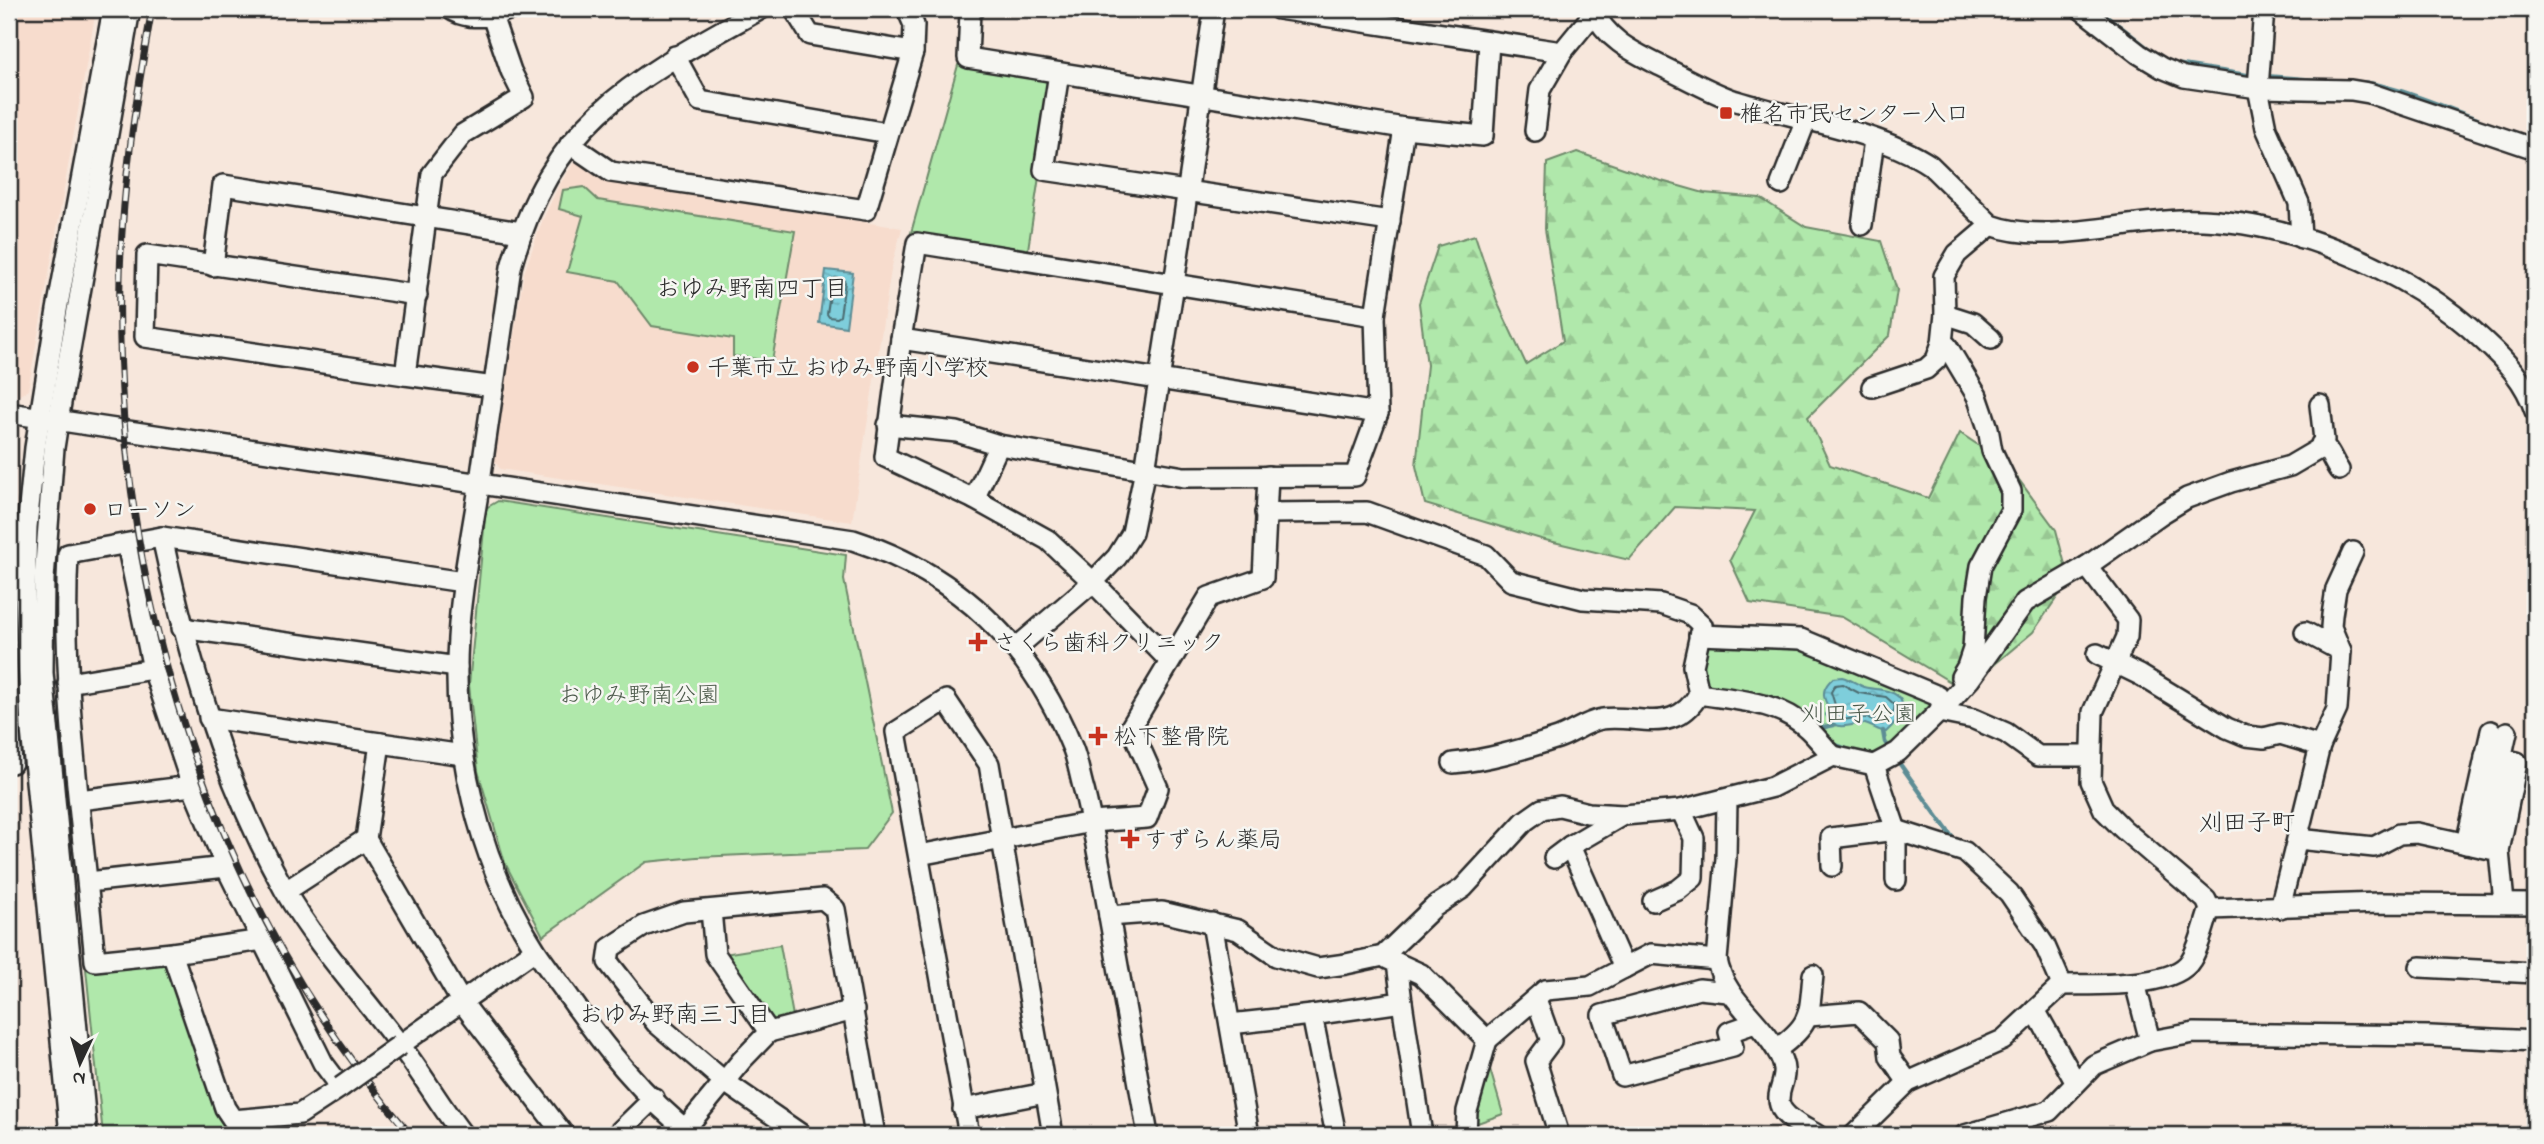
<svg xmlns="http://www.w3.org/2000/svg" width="2544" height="1144" font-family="'Indie Flower','Klee One',sans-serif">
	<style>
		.built { fill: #f7dccd }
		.forest { fill: url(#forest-firs); stroke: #6e8a6b; stroke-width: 2 }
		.green { fill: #b0e8ab; stroke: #6e8a6b; stroke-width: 2 }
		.water { fill: url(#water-ripples); stroke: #5d8d95; stroke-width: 2 }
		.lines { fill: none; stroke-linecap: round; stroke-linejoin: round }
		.shore { stroke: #4c6c71; stroke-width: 2 }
		.stream { stroke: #5d8d95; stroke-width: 4.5 }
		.minor-casing { stroke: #2b2b2b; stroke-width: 24 }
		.minor { stroke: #f6f6f2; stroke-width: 19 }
		.rail-casing { stroke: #2b2b2b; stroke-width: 7 }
		.rail { stroke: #f6f6f2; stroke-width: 4.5; stroke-dasharray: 13; stroke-linecap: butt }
		.minor-bridge-casing { stroke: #2b2b2b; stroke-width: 24; stroke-linecap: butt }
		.minor-bridge { stroke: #f6f6f2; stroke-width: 19 }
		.poi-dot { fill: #c8321e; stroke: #f6f6f2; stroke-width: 2.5 }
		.labels { text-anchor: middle; stroke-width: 5; stroke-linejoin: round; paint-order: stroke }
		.poi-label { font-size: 23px; fill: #2b2b2b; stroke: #f6f6f2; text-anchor: start }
		.park-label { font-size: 23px; fill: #4c5a4b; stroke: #f6f6f2 }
		.neighbourhood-label { font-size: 24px; fill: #2b2b2b; stroke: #f6f6f2 }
	</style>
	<defs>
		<pattern id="forest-firs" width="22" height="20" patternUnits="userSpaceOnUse" patternTransform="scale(1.75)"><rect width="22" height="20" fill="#b0e8ab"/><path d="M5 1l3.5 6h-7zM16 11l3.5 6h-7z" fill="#98c793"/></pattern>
		<pattern id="water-ripples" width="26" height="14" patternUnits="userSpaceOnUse" patternTransform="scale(1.75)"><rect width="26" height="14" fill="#7ecedb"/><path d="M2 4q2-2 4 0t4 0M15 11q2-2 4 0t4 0" fill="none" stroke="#6db1bc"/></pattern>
	</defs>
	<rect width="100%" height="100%" fill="#f7e7dc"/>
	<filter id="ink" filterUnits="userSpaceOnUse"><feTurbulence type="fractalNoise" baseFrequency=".0143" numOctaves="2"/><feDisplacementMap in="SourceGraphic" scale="14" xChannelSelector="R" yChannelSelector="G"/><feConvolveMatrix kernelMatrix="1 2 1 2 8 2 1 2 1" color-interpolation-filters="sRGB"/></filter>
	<g filter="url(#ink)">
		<g class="built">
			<polygon points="9,9 96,10 28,390 15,398 9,397"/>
			<polygon points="575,161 606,182 902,228 891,270 852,522 500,469 494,460 524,273 543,219 558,187"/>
		</g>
		<polygon class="forest" points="1577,152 1658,180 1704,193 1760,198 1806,227 1881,241 1897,290 1890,335 1808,417 1830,465 1928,498 1960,433 2008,465 2056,530 2069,580 2033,632 1964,690 1842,617 1750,603 1730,560 1755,511 1675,507 1629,560 1541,539 1425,504 1416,466 1427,365 1419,303 1438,246 1475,235 1498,304 1526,364 1563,341 1545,229 1547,163"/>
		<g class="green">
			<polygon points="958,65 1054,78 1027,256 909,240"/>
			<polygon points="584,187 598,200 795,231 772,361 733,356 733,339 652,326 618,281 567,272 583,216 559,209 563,190"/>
			<polygon points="498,501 846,555 844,580 892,813 864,850 697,857 646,862 543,936 505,863 478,771 469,685 486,508"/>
			<path d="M1704,640L1800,643L1935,699C1935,726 1887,748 1866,761L1829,747L1807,722L1702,688L1698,675Z"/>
			<polygon points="780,945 793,1016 770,1022 724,954"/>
			<polygon points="168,957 231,1135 103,1135 86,969"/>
			<polygon points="1487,1059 1503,1114 1472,1125"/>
		</g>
		<g class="water">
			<polygon points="826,270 853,273 846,327 819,323"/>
			<path d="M1842,677C1850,679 1855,683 1862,686C1871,690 1881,688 1890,692C1913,700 1898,721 1886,732C1878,731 1873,726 1865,724C1849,722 1837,735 1826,715L1828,706C1821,695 1823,687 1833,678Z"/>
		</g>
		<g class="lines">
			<g class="shore">
				<polygon points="835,278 843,279 845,282 840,316 837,318 829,317 827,314 832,281"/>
				<path d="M1842,684L1859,693L1886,697L1895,705L1894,711L1883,724C1878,722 1873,719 1867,718C1854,715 1843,725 1834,715L1835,705L1831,692L1835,685Z"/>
			</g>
			<g class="stream">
				<polyline points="2098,9 2149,49"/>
				<polyline points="2175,64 2253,76"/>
				<polyline points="2265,76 2316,80"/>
				<path d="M2356,82C2384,81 2448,109 2477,119"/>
				<polyline points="1819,728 1834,725"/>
				<polyline points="1883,731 1885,742 1890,750"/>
				<polyline points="1831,743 1852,751"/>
				<polyline points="1897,760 1955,841"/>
			</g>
			<g class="minor-casing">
				<g id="minor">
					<path d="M450,9C463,18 477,17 492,16"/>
					<polyline points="794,9 810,35 913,52"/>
					<polyline points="974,9 970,11 968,58 1404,128 1483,136 1489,42"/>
					<polyline points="1278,9 1562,52 1594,13"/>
					<path d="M1593,9C1605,39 1633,52 1661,66C1684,77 1708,91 1733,100C1794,119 1877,130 1930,165L1991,225C2045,245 2121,222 2180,220C2285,217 2407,268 2483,340C2506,361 2525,381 2535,411"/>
					<polyline points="2081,9 2139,54 2162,68 2184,77 2258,88 2351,90 2369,93 2535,149"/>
					<polyline points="2264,9 2258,88 2266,128 2299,203 2301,238"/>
					<polyline points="675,56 700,101 888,133"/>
					<polyline points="1059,73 1044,170 1390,221"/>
					<polyline points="1535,131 1540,90 1562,52"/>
					<polyline points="570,144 611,172 866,210 913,52 914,25 907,9"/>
					<polyline points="1781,184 1806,120"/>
					<polyline points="1862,225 1874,140"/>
					<polyline points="213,266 223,185 521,232"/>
					<polyline points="1945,314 1973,323 1991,339"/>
					<polyline points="901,339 1378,413"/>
					<polyline points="1942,343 1947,346 1977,396 1988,428 1992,451 2011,491 2011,510 1981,566 1976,597 1973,649 1967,667 1961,677"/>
					<polyline points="405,375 145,337 147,255 417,295"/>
					<polyline points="494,387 405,375 432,174 463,134 524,97 511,71 492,16 511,9"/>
					<polyline points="1872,387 1926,369 1936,360 1942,343 1945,314 1944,276 1957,254 1991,225"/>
					<path d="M9,413L853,540C960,575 1031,645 1073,749C1078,762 1080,777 1084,790C1094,830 1101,870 1108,910C1122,985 1135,1060 1148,1135"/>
					<polyline points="888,425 957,432 999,445 1184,477 1355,476 1378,413 1375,316 1404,128"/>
					<path d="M2321,444C2329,448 2333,462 2339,470"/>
					<polyline points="974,499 999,445"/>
					<path d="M1265,513L1367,512L1486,555L1511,581L1583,599L1661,604L1690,614L1702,625L1693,666L1699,694C1736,700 1778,701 1807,728C1816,736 1824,747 1833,756"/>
					<path d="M162,537C189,661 222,778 285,891C317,946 361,993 399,1044C422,1073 440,1106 463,1135"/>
					<polyline points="127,544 153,669 192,786 226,867 323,1063 341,1087 300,1114 233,1120 225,1108 172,953"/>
					<polyline points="182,628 457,667"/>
					<polyline points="2305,632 2341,651"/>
					<polyline points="1016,648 1093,582 1117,557 1132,533 1145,470 1174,284 1214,9"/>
					<polyline points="2097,654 2140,675 2227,728 2246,736 2264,738 2280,734 2320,746"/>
					<polyline points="1170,661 1093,582 1048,540 974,499 885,457 901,339 917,243 1375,316"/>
					<polyline points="68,683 153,669"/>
					<polyline points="1942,704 1950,701 1970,679 2025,602 2087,566 2161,514 2187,498 2231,482 2290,466 2319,449 2324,440 2320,405"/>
					<polyline points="1939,712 1974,719 2006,733 2038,756 2090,756"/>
					<polyline points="209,718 463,755"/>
					<polyline points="9,729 12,763 9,762"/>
					<polyline points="2485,756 2517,762 2499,851"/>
					<path d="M1453,763C1488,760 1524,749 1558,738C1573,733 1585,722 1602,719C1624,715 1650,725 1671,718C1684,714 1692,706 1699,694"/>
					<polyline points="1874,765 1896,830 1896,880"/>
					<polyline points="79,800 192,786"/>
					<path d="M1727,800L1726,858L1717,960C1724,998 1757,1017 1776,1049C1795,1078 1774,1087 1780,1105C1784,1119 1806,1128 1817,1135"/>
					<polyline points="366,839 461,1001 564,1135"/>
					<polyline points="2298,839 2374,847 2399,834 2417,833 2499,851 2504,903"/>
					<polyline points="2466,844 2491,731"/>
					<polyline points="1570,846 1624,968 1651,954 1717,960"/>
					<polyline points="2482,847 2507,732"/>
					<polyline points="919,855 1092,822 1147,818 1158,788 1131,727 1209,597 1263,578 1268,476"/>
					<polyline points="1554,858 1570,846 1623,815"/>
					<polyline points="1832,866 1831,838 1896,830 1965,852 2009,893 2045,946 2062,985"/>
					<polyline points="88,882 226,867"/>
					<polyline points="286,891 366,839 380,743"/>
					<polyline points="1653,901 1678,890 1693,878 1694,838 1681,810"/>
					<polyline points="2280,908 2320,746 2337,709 2341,651 2331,627 2332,615 2336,589 2353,552"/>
					<polyline points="2210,909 2379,903 2535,904"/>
					<polyline points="1109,916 1162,912 1238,930 1276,956 1318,968 1346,964 1383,956 1434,907 1463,888 1525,821 1542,809 1560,806 1588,813 1624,815 1681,810 1772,787 1833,756 1874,765 1898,752 1939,712 1942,704 1938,696 1801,639 1699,635"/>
					<polyline points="1212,923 1249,1135"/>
					<path d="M263,940L172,953L95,961C83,826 61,690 68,554L162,537L463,582"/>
					<polyline points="1397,963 1421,974 1487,1040 1467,1111 1466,1135"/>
					<polyline points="2420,967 2535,973"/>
					<polyline points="2135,983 2150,1041"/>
					<polyline points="1728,992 1699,989 1602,1015 1622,1076 1733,1047 1729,1032 1755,1023"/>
					<polyline points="1536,999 1551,1041 1536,1061 1559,1135"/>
					<polyline points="1402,1002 1422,1135"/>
					<polyline points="2035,1010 2076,1083"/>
					<polyline points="1312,1015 1402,1002 1397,963 1388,959"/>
					<polyline points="1809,1016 1859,1012 1888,1041 1890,1057 1908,1082"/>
					<polyline points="1230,1024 1312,1015 1336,1135"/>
					<polyline points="769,1032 854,1010"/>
					<polyline points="1487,1040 1545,990 1590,986 1624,968"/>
					<polyline points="400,1045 535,950"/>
					<path d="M1777,1049C1812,1024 1809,1015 1813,975"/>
					<polyline points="963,1109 1045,1093"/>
					<polyline points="685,1129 742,1060 769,1032 715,954 711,910"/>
					<polyline points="70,1135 31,729 25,593 27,527 35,448 57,310 113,9"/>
					<polyline points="87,1135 43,673 44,579 54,448 63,390 130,9"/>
					<polyline points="616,1135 654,1098"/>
					<path d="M693,1135C644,1098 602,1044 567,994C557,980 546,966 536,951C478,861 451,745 458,638C461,586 472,533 480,481C490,410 501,339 511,267C552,119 636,78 761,9"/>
					<polyline points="802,1135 725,1082 656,1023 608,962 610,948 644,926 684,912 823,899 835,909 875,1135"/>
					<polyline points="969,1135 896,732 946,700 989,764 1053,1135"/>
					<path d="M1854,1135L1908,1082L2003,1040L2062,985C2093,984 2174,989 2191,960C2200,946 2204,925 2210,909L2206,900L2123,829L2104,810L2091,781L2093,712L2127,637L2128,620L2087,566"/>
					<polyline points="1965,1135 2049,1111 2094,1065 2150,1041 2194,1033 2431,1036 2535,1041"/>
				</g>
			</g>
			<use href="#minor" class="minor"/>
			<g class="rail-casing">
				<path id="rail" d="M152,9C136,97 122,188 120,277C113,584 208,901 411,1135"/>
			</g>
			<use href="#rail" class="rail"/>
			<g class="minor-bridge-casing">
				<polyline id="minor-bridge" points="341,1087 400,1045"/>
			</g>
			<use href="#minor-bridge" class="minor-bridge"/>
		</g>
	</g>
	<g class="poi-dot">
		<rect x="1719" y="106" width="14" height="14" rx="3.5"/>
		<circle cx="693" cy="367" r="7"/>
		<circle cx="90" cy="509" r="7"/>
		<path d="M974.5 631.5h7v7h7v7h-7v7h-7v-7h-7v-7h7z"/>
		<path d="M1094.5 725.5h7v7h7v7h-7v7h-7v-7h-7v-7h7z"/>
		<path d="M1126.5 828.5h7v7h7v7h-7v7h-7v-7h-7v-7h7z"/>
	</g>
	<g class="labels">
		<g class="poi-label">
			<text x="1740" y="121">椎名市民センター入口</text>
			<text x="707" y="375">千葉市立 おゆみ野南小学校</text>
			<text x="104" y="517">ローソン</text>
			<text x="994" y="650">さくら歯科クリニック</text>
			<text x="1114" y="744">松下整骨院</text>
			<text x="1144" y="847">すずらん薬局</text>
		</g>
		<g class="park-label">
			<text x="639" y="702">おゆみ野南公園</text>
			<text x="1859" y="721">刈田子公園</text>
		</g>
		<g class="neighbourhood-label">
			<text x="752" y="296">おゆみ野南四丁目</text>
			<text x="2247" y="830">刈田子町</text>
			<text x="675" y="1022">おゆみ野南三丁目</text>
		</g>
	</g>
	<rect width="2544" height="1144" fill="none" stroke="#f6f6f2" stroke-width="35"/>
	<rect x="18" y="18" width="2509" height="1109" fill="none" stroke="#2b2b2b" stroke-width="2.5" filter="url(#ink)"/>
	<g transform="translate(80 1063) rotate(184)" stroke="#f6f6f2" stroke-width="5" paint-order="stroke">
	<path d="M0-5L12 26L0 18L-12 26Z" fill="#2b2b2b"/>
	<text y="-10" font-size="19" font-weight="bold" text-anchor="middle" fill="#2b2b2b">N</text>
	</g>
</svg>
